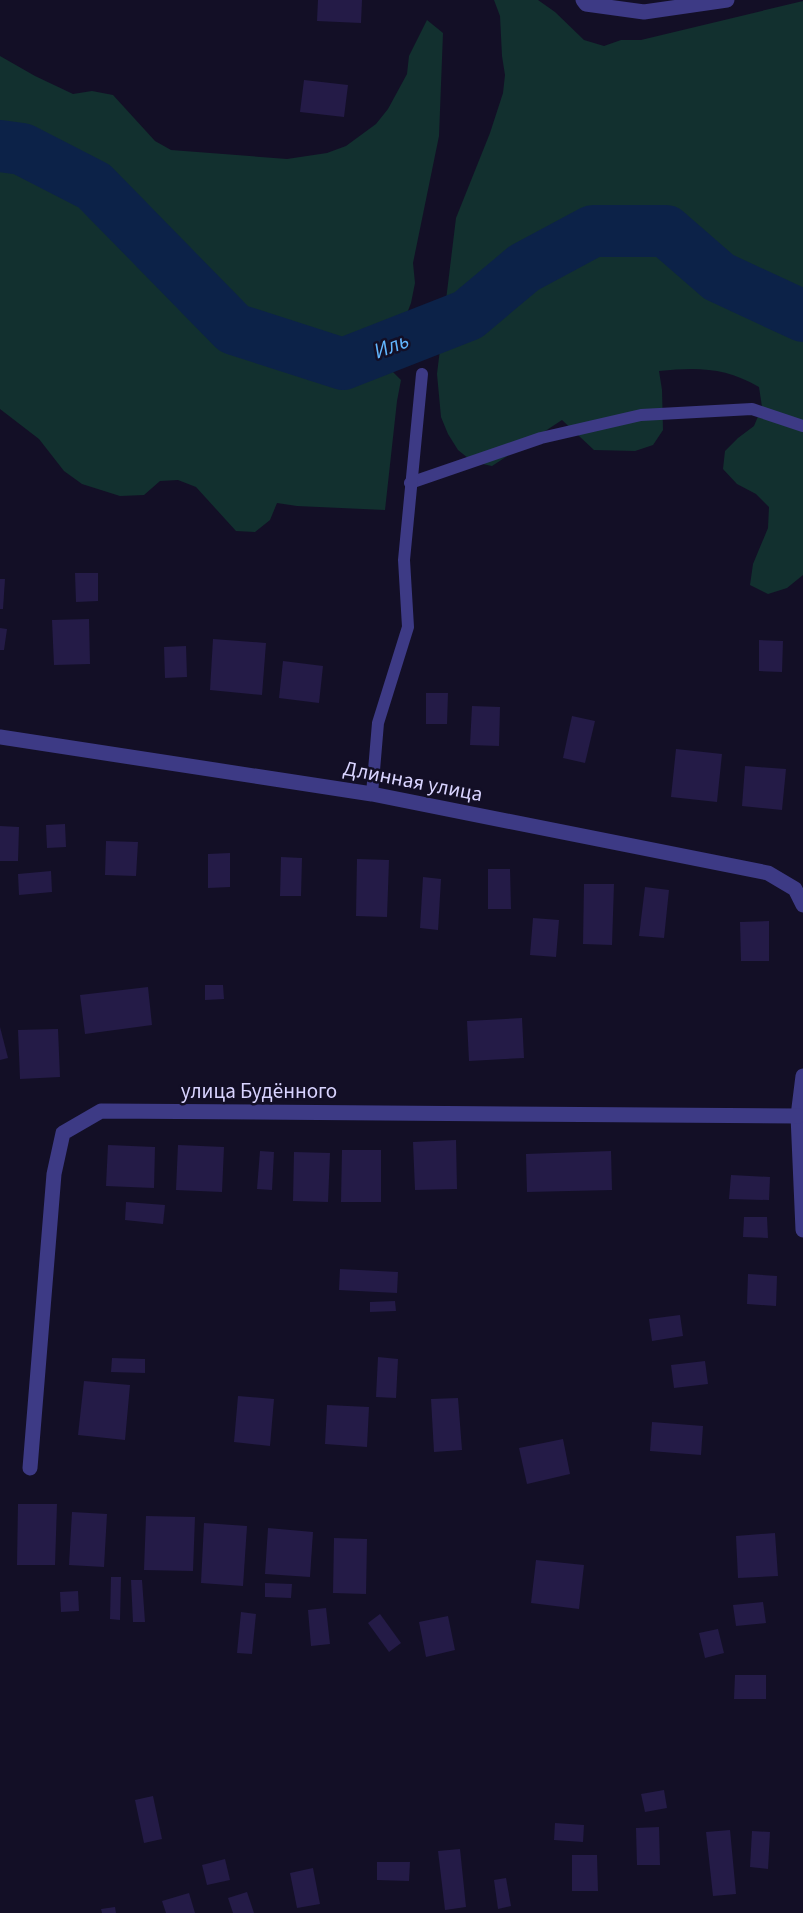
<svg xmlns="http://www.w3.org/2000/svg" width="803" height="1913" font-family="'Source Sans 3',sans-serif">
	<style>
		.green { fill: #12302f }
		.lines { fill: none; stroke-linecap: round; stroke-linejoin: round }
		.river { stroke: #0c2248; stroke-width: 52 }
		.building { fill: #241b47 }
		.lane { stroke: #3d3a85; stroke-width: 12 }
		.street { stroke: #3d3a85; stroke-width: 15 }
		.labels { text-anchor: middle; stroke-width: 5; stroke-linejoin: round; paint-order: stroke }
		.street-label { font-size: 21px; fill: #d9d4ff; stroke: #130f26 }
		.water-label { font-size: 22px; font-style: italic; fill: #62b6ff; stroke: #130f26 }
	</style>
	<rect width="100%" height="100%" fill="#130f26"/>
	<g class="green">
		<path d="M494,0H538L555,12L584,40L604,46L621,40H641L803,1V575L787,588L768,594L750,585L753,564L768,528L769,507L756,494L737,484L723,469L725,451L738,438L754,426L762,407L759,387C725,367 697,367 659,371L662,390L663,430L653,445L635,451L594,450L562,420L492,466L473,462L458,450L448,434L441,417L437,374L456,218L490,133L503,93L505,75L502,56L500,16Z"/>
		<polygon points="427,20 443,33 439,136 413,263 415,283 411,303 404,321 388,333 377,350 387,366 401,380 397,401 385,510 297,506 277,503 270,520 255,532 236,531 196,487 178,480 160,481 144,495 120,496 82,484 64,471 39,439 0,409 0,56 35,76 73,94 92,91 113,95 155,141 171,150 287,159 327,153 346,146 376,124 388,109 407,74 409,56"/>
	</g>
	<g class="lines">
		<polyline class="river" points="0,146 22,149 94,186 234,329 343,364 468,315 524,268 593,231 666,231 719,277 803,316"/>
	</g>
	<g class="building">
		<polygon points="318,0 362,0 361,23 317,21"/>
		<polygon points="304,80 348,85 344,117 300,112"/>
		<polygon points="75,573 98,573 98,601 76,602"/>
		<polygon points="0,579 5,579 3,609 0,609"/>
		<polygon points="89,619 90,664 54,665 52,620"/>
		<polygon points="0,628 7,629 4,650 0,650"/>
		<polygon points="213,639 266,643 262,695 210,690"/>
		<polygon points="759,640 783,641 782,672 759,671"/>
		<polygon points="186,646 187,677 165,678 164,647"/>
		<polygon points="283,661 323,666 319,703 279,698"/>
		<polygon points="426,693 448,693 447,724 426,724"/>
		<polygon points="472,706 500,707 499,746 470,745"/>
		<polygon points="572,716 595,721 585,763 563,758"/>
		<polygon points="676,749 722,754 717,802 671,797"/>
		<polygon points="745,766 786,769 782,810 742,806"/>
		<polygon points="65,824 66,847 47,848 46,825"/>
		<polygon points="0,826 19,827 18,861 0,861"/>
		<polygon points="106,841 138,842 136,876 105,875"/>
		<polygon points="230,853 230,887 208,888 208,854"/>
		<polygon points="281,857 302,858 301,896 280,896"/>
		<polygon points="357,859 389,860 387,917 356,916"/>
		<polygon points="488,869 510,869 511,909 488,909"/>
		<polygon points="51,871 52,892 19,895 18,874"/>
		<polygon points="423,877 441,879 438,930 420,928"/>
		<polygon points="584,884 614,884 612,945 583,944"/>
		<polygon points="645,887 669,890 664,938 639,936"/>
		<polygon points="533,918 559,920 556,957 530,955"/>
		<polygon points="769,921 769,961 741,961 740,922"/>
		<polygon points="205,985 223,985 224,999 205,1000"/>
		<polygon points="148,987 152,1025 85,1034 80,995"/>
		<polygon points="522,1018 524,1058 469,1061 467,1021"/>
		<polygon points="0,1027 8,1058 0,1060"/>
		<polygon points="58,1029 60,1077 20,1079 18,1030"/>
		<polygon points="456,1140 457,1189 415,1190 413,1142"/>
		<polygon points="108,1145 155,1147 154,1188 106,1186"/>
		<polygon points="178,1145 224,1147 222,1192 176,1190"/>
		<polygon points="342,1150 381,1150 381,1202 341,1202"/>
		<polygon points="260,1151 274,1152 272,1190 257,1189"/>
		<polygon points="611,1151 612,1190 527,1192 526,1154"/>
		<polygon points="294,1152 330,1153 328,1202 293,1201"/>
		<polygon points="731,1175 770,1177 769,1200 729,1199"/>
		<polygon points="126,1202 165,1205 163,1224 125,1220"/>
		<polygon points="744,1217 767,1217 768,1238 743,1237"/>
		<polygon points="340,1269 398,1272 397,1293 339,1290"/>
		<polygon points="748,1274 777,1276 776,1306 747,1304"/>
		<polygon points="395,1301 396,1311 370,1312 370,1302"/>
		<polygon points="680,1315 683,1336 652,1341 649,1319"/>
		<polygon points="378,1357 398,1359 396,1398 376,1397"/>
		<polygon points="112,1358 145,1359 145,1373 111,1372"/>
		<polygon points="705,1361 708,1384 674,1388 671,1365"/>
		<polygon points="84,1381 130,1385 125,1440 78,1435"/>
		<polygon points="238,1396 274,1399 270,1446 234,1442"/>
		<polygon points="458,1398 462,1450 434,1452 431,1399"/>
		<polygon points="327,1405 369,1407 367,1447 325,1444"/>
		<polygon points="652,1422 703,1426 701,1455 650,1451"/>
		<polygon points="563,1439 570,1474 527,1484 519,1448"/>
		<polygon points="18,1504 57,1504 55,1565 17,1565"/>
		<polygon points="72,1512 107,1514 104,1567 69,1565"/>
		<polygon points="146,1516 195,1517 193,1571 144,1570"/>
		<polygon points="204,1523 247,1526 243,1586 201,1583"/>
		<polygon points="268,1528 313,1532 310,1577 265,1574"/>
		<polygon points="775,1533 778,1576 738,1578 736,1536"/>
		<polygon points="334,1538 367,1539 366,1594 333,1593"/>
		<polygon points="536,1560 584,1565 579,1609 531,1603"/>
		<polygon points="111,1577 121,1577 120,1620 110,1619"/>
		<polygon points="131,1580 142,1580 145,1622 133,1622"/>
		<polygon points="265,1583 292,1584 291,1598 265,1597"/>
		<polygon points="78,1591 79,1611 61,1612 60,1592"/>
		<polygon points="763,1602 766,1623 736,1626 733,1605"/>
		<polygon points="326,1608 330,1644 311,1646 308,1610"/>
		<polygon points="241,1612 256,1614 252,1654 237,1653"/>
		<polygon points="380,1614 401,1643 389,1652 368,1623"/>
		<polygon points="448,1616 455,1650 426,1657 419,1622"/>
		<polygon points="718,1629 724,1653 705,1658 699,1633"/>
		<polygon points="735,1675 766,1675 766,1699 734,1699"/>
		<polygon points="664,1790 667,1808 645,1812 641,1794"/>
		<polygon points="153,1796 162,1839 144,1843 135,1800"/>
		<polygon points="555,1823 584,1825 583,1842 554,1840"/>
		<polygon points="659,1827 660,1865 637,1865 636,1828"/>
		<polygon points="730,1830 736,1894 713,1896 706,1832"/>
		<polygon points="752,1831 770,1832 768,1869 750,1867"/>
		<polygon points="460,1849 466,1907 445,1910 438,1851"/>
		<polygon points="572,1855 597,1855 598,1891 572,1891"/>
		<polygon points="225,1859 230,1880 207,1885 202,1865"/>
		<polygon points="377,1862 410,1862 409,1881 377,1880"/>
		<polygon points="313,1868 320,1904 297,1908 290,1873"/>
		<polygon points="506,1878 511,1906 498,1909 494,1880"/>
		<polygon points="247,1892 254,1913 233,1913 228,1898"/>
		<polygon points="189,1893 195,1913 166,1913 162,1901"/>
		<polygon points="115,1907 116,1913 102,1913 101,1909"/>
	</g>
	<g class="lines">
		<g class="lane">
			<polyline points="410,483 541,438 641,415 752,409 803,426"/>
			<polyline points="372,794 378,723 408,627 404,560 422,374"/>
		</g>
		<g class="street">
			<polyline points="583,0 586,4 644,12 727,0"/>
			<polyline points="0,737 372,794 768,873 795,889 803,905"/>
			<polyline points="803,1076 798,1116 803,1230"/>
			<polyline points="30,1468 54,1174 63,1133 101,1111 798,1116"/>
		</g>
	</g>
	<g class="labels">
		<g class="street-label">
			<text transform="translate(413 781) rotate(11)" y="7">Длинная улица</text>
			<text x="259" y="1098">улица Будённого</text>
		</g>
		<g class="water-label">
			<text transform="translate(391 345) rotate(-21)" y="8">Иль</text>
		</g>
	</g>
</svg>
